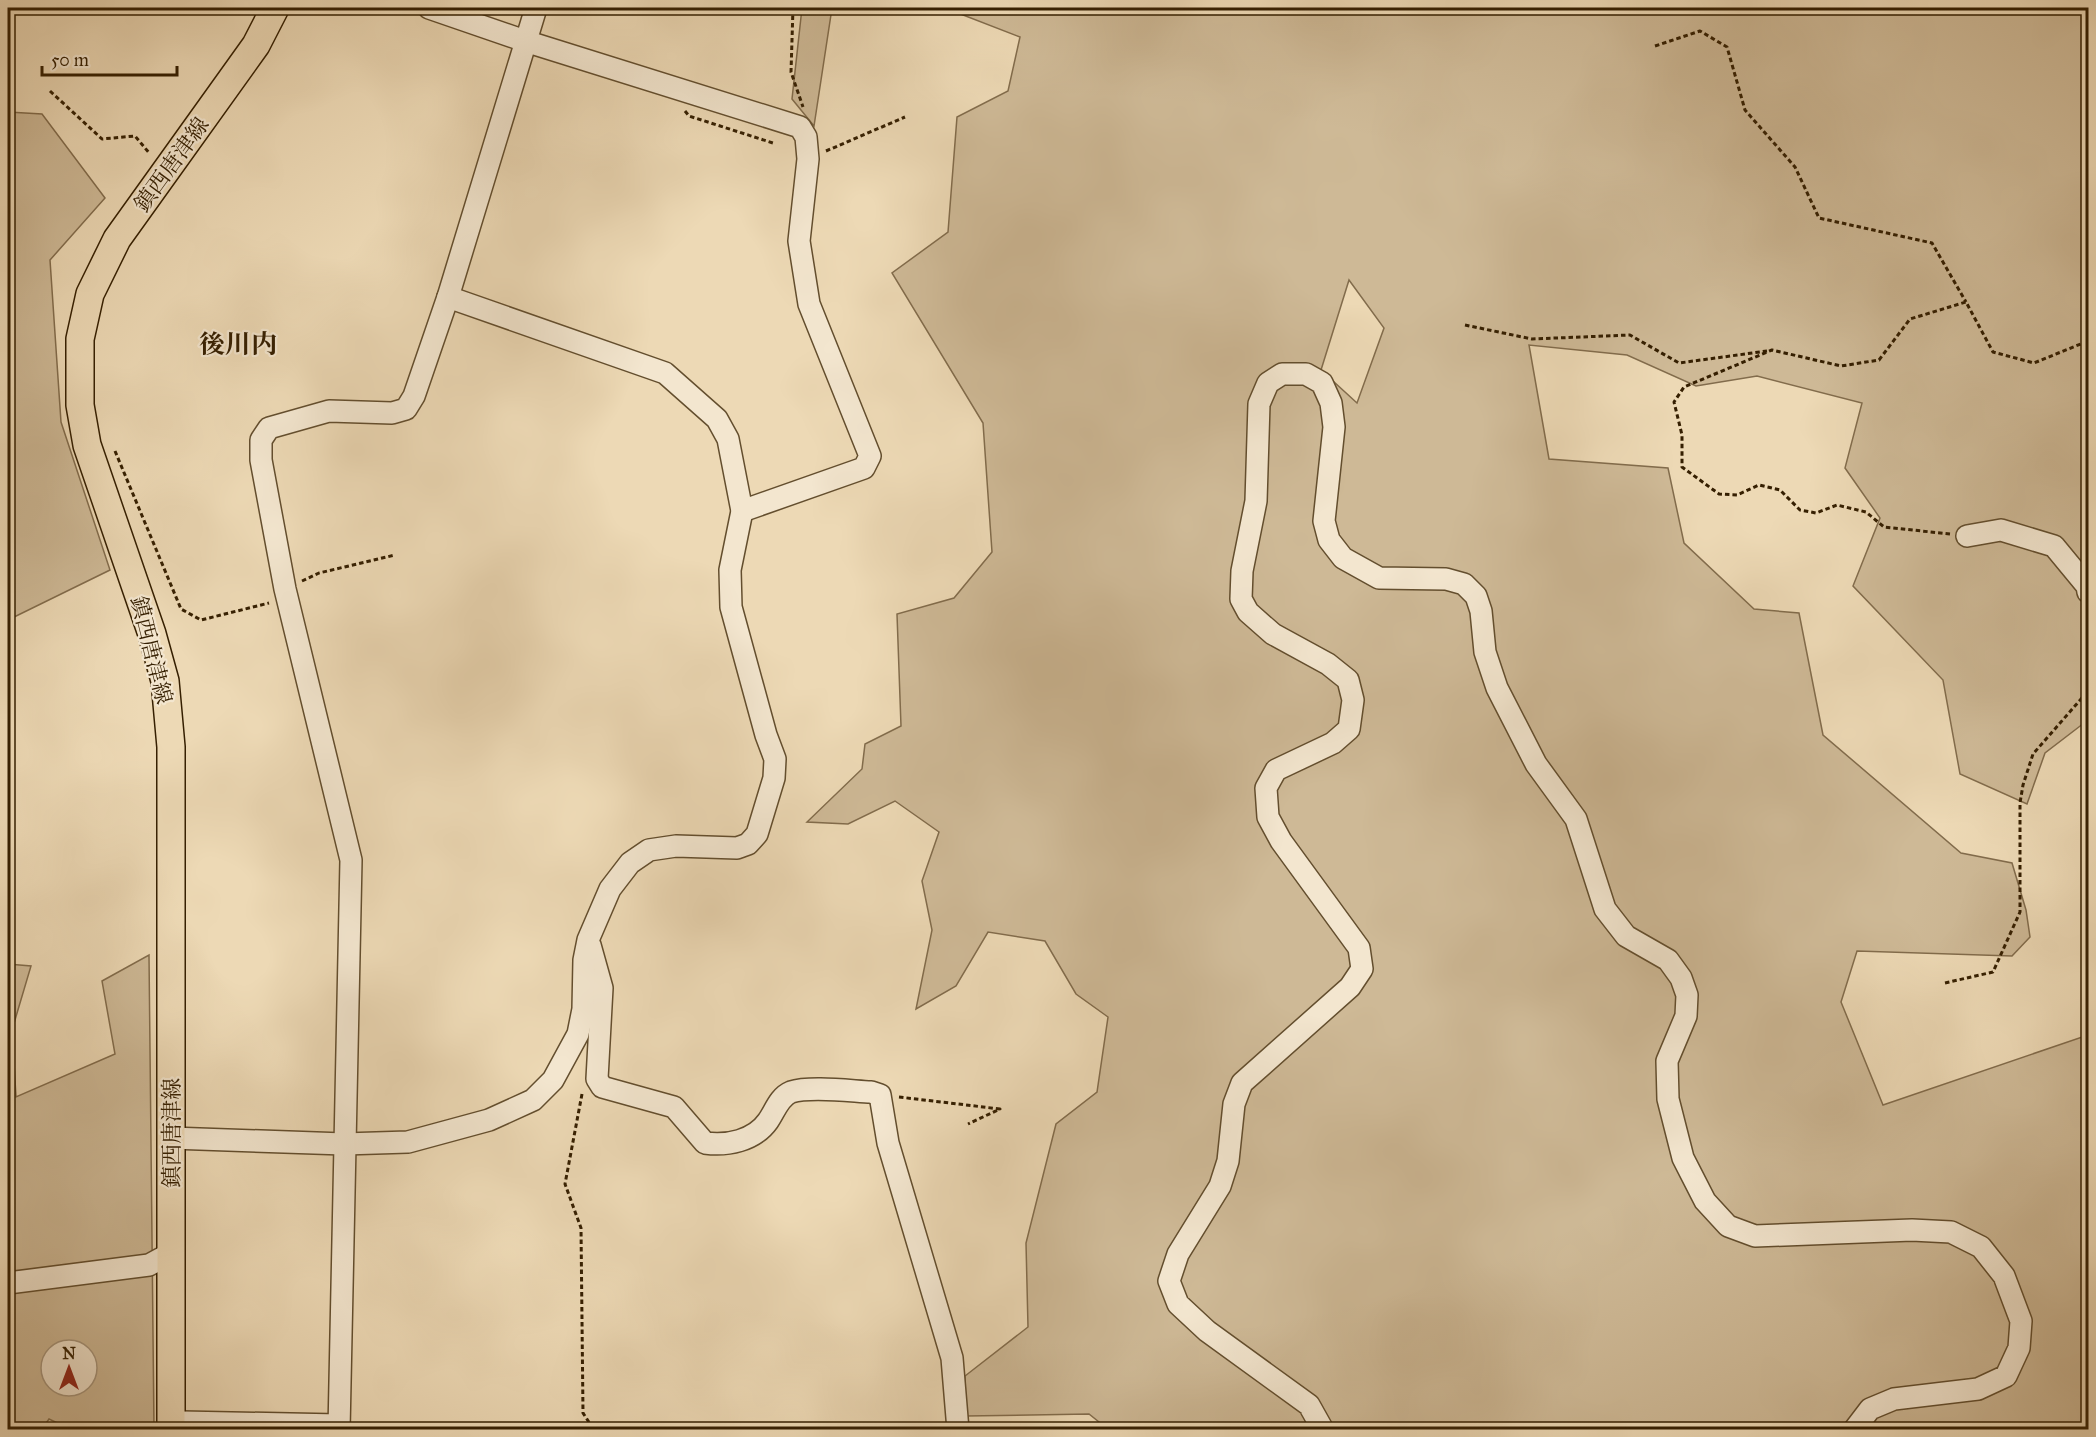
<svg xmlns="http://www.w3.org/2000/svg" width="2096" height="1437" font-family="'IM FELL Great Primer','Noto Serif JP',serif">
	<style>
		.green { fill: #ceb996; stroke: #826c4c; stroke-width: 1.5; fill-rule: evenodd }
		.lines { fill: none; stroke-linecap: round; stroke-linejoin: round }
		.minor-casing { stroke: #634e2e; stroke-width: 24 }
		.major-casing { stroke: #351f01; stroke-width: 30 }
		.path { stroke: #351f01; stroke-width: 3; stroke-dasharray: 4.5 3; stroke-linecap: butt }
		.minor { stroke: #f3e6cf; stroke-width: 21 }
		.major { stroke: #edd9b5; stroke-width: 27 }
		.labels { text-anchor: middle; stroke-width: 4.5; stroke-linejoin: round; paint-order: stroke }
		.street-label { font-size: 22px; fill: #351f01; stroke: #f3e6cf }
		.quarter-label { font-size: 26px; font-weight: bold; fill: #351f01; stroke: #f3e6cf }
	</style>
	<rect width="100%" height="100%" fill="#edd9b5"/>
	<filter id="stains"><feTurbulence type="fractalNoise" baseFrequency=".00333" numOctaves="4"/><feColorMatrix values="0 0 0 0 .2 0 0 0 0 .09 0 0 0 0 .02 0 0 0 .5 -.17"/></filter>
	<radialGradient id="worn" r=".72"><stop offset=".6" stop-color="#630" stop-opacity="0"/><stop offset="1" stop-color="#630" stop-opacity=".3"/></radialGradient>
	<g class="green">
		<polygon points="802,8 832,8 814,126 792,99"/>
		<path d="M945,8H2088V720L2045,753L2027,804L1960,774L1943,680L1853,586L1880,518L1845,468L1862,403L1757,376L1696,386L1627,355L1529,345L1549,459L1668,468L1684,543L1754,609L1799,613L1823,735L1961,853L2012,863L2026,910L2030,937L2012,956L1857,951L1841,1002L1883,1105L2088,1035V1429L1109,1430L1089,1414L966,1416L965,1376L1028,1327L1026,1243L1056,1124L1097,1092L1108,1017L1076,994L1045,941L988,932L956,986L916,1009L932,930L922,881L939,832L895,801L848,824L807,822L862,769L865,744L901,726L897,614L954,598L992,552L983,423L892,273L948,232L957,117L1008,91L1020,37ZM1349,280L1384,328L1357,403L1321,370Z"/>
		<polygon points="8,112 42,114 105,198 50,260 61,422 110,570 8,620"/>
		<path d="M149,955L154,1429H70L49,1419L42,1429H8V964L31,966L12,1030L16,1097L115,1054L102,981ZM51,1350H87V1386H51Z"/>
	</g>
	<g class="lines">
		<g class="minor-casing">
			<g id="minor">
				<polyline points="429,8 525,41 800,127 806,137 808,159 799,241 809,304 870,456 864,468 742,511"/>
				<polyline points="1967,536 2001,530 2054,546 2087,586 2088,592"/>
				<path d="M590,945L602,988L597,1079L602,1087L674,1107L705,1143C727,1146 754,1141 768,1121C775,1111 779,1097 791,1092C810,1086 850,1091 871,1092L880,1095L888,1143L952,1358L958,1430"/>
				<polyline points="171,1138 344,1144 408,1142 489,1120 533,1100 553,1080 578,1034 583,1009 584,960 588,940 610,889 630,863 649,850 676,846 737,848 748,844 757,834 774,778 775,759 766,735 731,607 730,570 742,511 728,439 717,419 665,373 448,297"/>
				<polyline points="8,1283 149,1265 171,1253"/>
				<polyline points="182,1422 339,1425"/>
				<polyline points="339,1430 351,860 285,589 261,460 261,440 269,428 329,411 392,413 406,409 414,396 448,297 536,8"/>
				<polyline points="1323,1430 1309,1405 1207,1331 1178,1304 1169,1281 1178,1254 1220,1186 1228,1161 1234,1104 1242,1083 1350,987 1362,969 1359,948 1281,841 1268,817 1266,788 1276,770 1333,743 1349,729 1353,700 1348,680 1328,664 1273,634 1248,612 1241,599 1242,571 1256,501 1259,404 1268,383 1282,374 1306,374 1322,383 1331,403 1334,427 1324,521 1329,540 1343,558 1379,578 1446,579 1464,584 1476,596 1481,611 1485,652 1497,688 1536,764 1576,819 1605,909 1626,936 1668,960 1681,978 1687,995 1686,1016 1667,1061 1668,1099 1683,1158 1705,1201 1728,1226 1755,1236 1912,1230 1951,1232 1981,1247 2004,1276 2021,1321 2019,1348 2006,1376 1978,1389 1894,1399 1870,1409 1854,1430"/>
			</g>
		</g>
		<g class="major-casing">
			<polyline id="major" points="171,1430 171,747 165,681 152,634 87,445 80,405 80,339 90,294 117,239 256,45 275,8"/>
		</g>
		<g class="path">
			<polyline points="793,8 791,72 803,107"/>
			<polyline points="1655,46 1700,31 1727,47 1745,110 1795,167 1819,218 1932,243 1966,302"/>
			<polyline points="50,91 102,139 135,136 150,154"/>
			<polyline points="685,111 689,116 773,143"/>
			<polyline points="826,151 905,117"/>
			<polyline points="1465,325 1532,339 1630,335 1679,363 1767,351"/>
			<polyline points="115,451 181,609 201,620 269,603"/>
			<polyline points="1950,534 1884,527 1866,512 1837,505 1816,513 1800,510 1780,490 1759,485 1737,495 1719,494 1682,467 1682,435 1674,402 1684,387 1772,350 1841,366 1879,360 1910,319 1966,302 1993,352 2034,363 2088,341"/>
			<polyline points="302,581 319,573 395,555"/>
			<polyline points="1945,983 1993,972 2020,912 2020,803 2023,785 2033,754 2088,691"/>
			<polyline points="582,1094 565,1184 581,1228 583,1413 594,1430"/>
			<polyline points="899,1097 1000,1109 968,1124"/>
		</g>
		<use href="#minor" class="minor"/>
		<use href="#major" class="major"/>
	</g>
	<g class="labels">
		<g class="street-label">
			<text transform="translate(171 164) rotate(-54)" y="8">鎮西唐津線</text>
			<text transform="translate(152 650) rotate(76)" y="8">鎮西唐津線</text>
			<text transform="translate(171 1133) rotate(-90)" y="8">鎮西唐津線</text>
		</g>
		<g class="quarter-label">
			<text x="238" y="353">後川内</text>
		</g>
	</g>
	<rect width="2096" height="1437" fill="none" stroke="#edd9b5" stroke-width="30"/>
	<rect x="9" y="9" width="2078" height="1419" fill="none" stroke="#351f01" stroke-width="3"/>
	<rect x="15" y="15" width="2066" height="1407" fill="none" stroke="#351f01" stroke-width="1.5"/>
	<g transform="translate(69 1368)"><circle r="28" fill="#f3e6cf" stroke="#a7967d" stroke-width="1.5"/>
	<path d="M0-4.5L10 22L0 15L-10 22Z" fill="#8f2418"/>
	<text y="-9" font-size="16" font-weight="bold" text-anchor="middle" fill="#351f01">N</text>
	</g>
	<path d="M42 66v9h135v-9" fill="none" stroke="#351f01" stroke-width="3"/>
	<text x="51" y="66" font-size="18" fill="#351f01" stroke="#f3e6cf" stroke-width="4.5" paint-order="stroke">50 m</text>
	<rect width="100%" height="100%" filter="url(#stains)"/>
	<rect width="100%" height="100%" fill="url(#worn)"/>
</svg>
